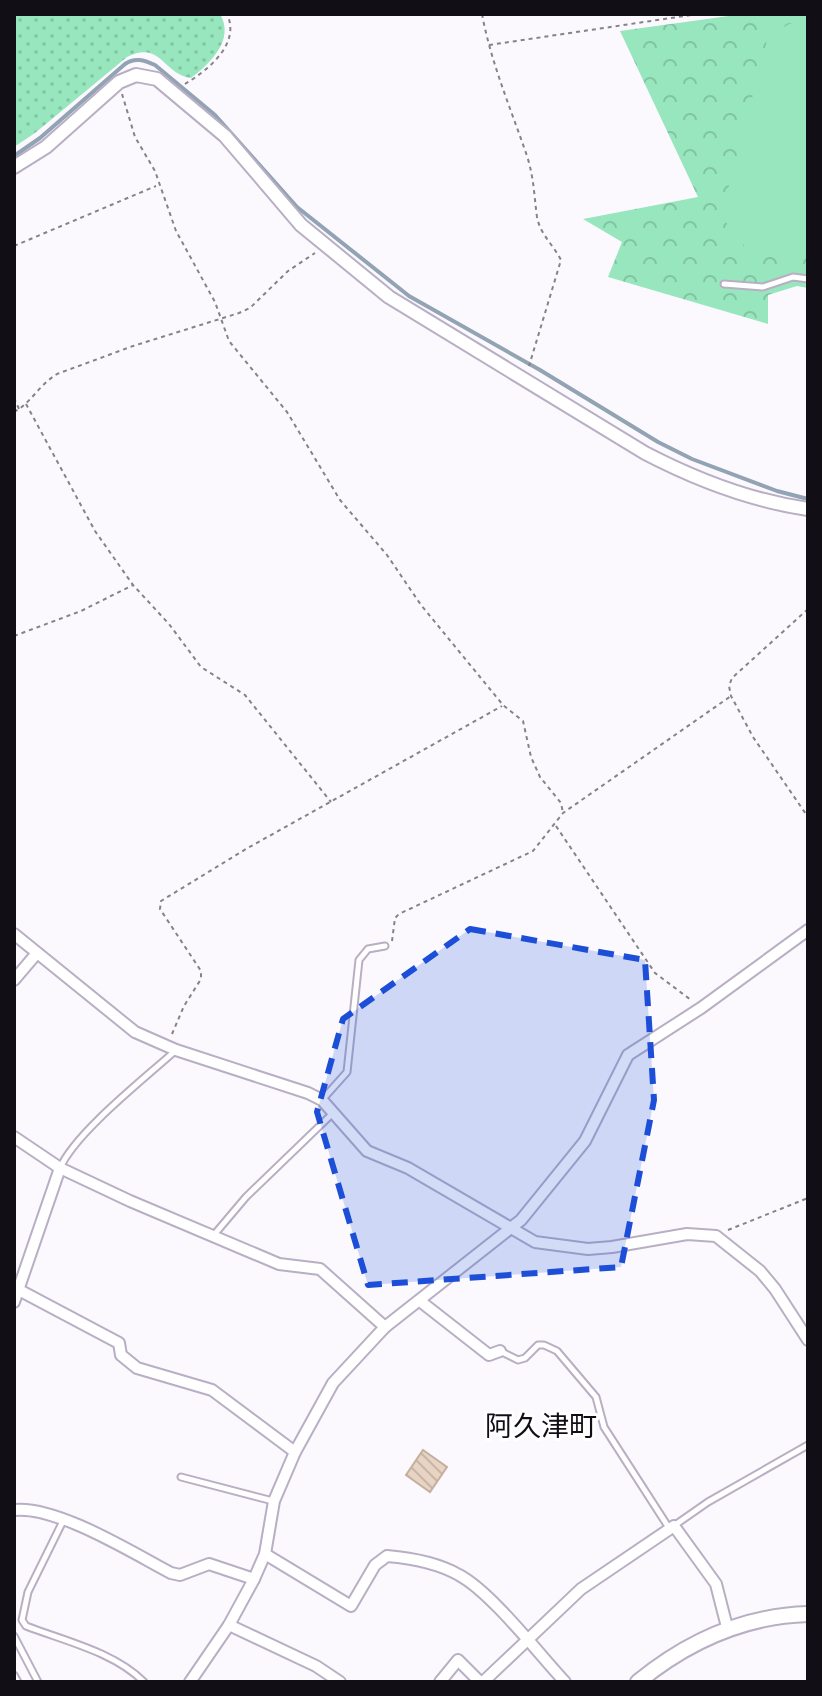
<svg xmlns="http://www.w3.org/2000/svg" width="822" height="1696" font-family="'Fira Sans','Noto Sans JP',sans-serif">
	<style>
		.grass { fill: url(#grass-dots) }
		.forest { fill: url(#forest-crowns) }
		.pitch { fill: #97e6be }
		.lines { fill: none; stroke-linecap: round; stroke-linejoin: round }
		.stream { stroke: #92a3b4; stroke-width: 4 }
		.building { fill: url(#building-back-hatch); stroke: #c4b0a0; stroke-width: 2 }
		.service-casing { stroke: #b9afc5; stroke-width: 9 }
		.minor-casing { stroke: #b9afc5; stroke-width: 14 }
		.tertiary-casing { stroke: #b9afc5; stroke-width: 16 }
		.secondary-casing { stroke: #b9afc5; stroke-width: 18 }
		.path { stroke: #858288; stroke-width: 2; stroke-dasharray: 4 4; stroke-linecap: butt }
		.service { stroke: #fff; stroke-width: 5 }
		.minor { stroke: #fff; stroke-width: 10 }
		.tertiary { stroke: #fff; stroke-width: 12 }
		.secondary { stroke: #fff; stroke-width: 14 }
		.marked { fill: #1d4ed8; fill-opacity: 0.2; stroke: #1d4ed8; stroke-width: 6; stroke-dasharray: 16 10; stroke-linejoin: round }
		.labels { text-anchor: middle; stroke-width: 6; stroke-linejoin: round; paint-order: stroke }
		.quarter-label { font-size: 28px; fill: #110e15; stroke: #fff }
	</style>
	<defs>
		<pattern id="grass-dots" width="8" height="8" patternUnits="userSpaceOnUse" patternTransform="scale(2)"><rect width="8" height="8" fill="#97e6be"/><path d="M2 2h.1M6 6h.1" fill="none" stroke="#81c4a2" stroke-width="1.8" stroke-linecap="round"/></pattern>
		<pattern id="forest-crowns" width="20" height="18" patternUnits="userSpaceOnUse" patternTransform="scale(2)"><rect width="20" height="18" fill="#97e6be"/><path d="M2 6a3 3 0 1 1 6 0M12 15a3 3 0 1 1 6 0" fill="none" stroke="#81c4a2"/></pattern>
		<pattern id="building-back-hatch" width="6" height="6" patternUnits="userSpaceOnUse" patternTransform="scale(2)"><rect width="6" height="6" fill="#e9d4c3"/><path d="M-1 5l2 2M0 0l6 6M5-1l2 2" fill="none" stroke="#c7b5a7"/></pattern>
	</defs>
	<rect width="100%" height="100%" fill="#fbf9fe"/>
	<path class="grass" d="M14,14H220C235,39 211,63 191,78C163,75 162,40 127,57L35,133L14,147Z"/>
	<polygon class="forest" points="743,14 808,14 808,288 797,286 768,295 768,324 608,277 622,242 583,219 698,197 620,31"/>
	<polygon class="pitch" points="808,19 808,252 750,253 721,216 768,37 789,24"/>
	<g class="lines">
		<path class="stream" d="M14,156L40,138L125,64C135,57 144,60 155,65L215,115L297,207L409,296L540,370L658,442L692,459L777,491L808,499"/>
	</g>
	<polygon class="building" points="423,1450 447,1467 430,1492 406,1475"/>
	<g class="lines">
		<g class="service-casing">
			<g id="service">
				<polyline points="724,284 763,287 793,277 808,279"/>
				<polyline points="322,1100 347,1072 359,960 368,949 385,946"/>
				<path d="M60,1168C76,1132 144,1079 175,1051"/>
				<polyline points="213,1236 246,1197 332,1114"/>
				<polyline points="500,1351 518,1360 525,1358 538,1345 544,1345 557,1351 596,1397 604,1427 669,1528"/>
				<polyline points="181,1477 273,1501"/>
				<path d="M63,1521L28,1592L22,1620L26,1626C65,1641 114,1652 144,1682"/>
				<polyline points="675,1525 708,1502 808,1445"/>
				<polyline points="14,1636 38,1682"/>
				<polyline points="14,1675 18,1682"/>
			</g>
		</g>
		<g class="minor-casing">
			<g id="minor">
				<polyline points="14,934 135,1032 176,1050 308,1093 322,1100 367,1151 408,1168 535,1242 588,1249 612,1247 687,1234 716,1236 760,1271 775,1289 808,1340"/>
				<polyline points="14,980 37,953"/>
				<polyline points="14,1137 60,1168 130,1201 279,1264 320,1269 385,1327"/>
				<polyline points="19,1290 119,1343 121,1355 137,1368 212,1390 295,1452"/>
				<polyline points="420,1301 489,1355 500,1351"/>
				<polyline points="14,1302 60,1168"/>
				<path d="M14,1510C56,1505 133,1553 171,1573L180,1575L209,1564L254,1579"/>
				<path d="M265,1554L351,1606L375,1565L387,1556C411,1558 438,1563 459,1575C491,1592 538,1653 565,1682"/>
				<polyline points="229,1625 316,1666 340,1682"/>
				<polyline points="190,1682 229,1625 254,1579 265,1554 274,1501 295,1452 333,1383 385,1327 521,1220 585,1141 628,1055 701,1008 808,930"/>
				<polyline points="440,1682 458,1660 480,1682"/>
				<polyline points="483,1682 581,1589 674,1526 716,1584 727,1627"/>
			</g>
		</g>
		<g class="tertiary-casing">
			<path id="tertiary" d="M14,167L46,147L119,82L136,75L157,79L225,136L301,225L389,297L645,453C695,479 752,501 808,509"/>
		</g>
		<g class="secondary-casing">
			<path id="secondary" d="M638,1682C688,1641 743,1616 808,1614"/>
		</g>
		<g class="path">
			<path d="M482,14C491,63 511,109 527,156C534,178 534,195 537,217C540,234 554,246 561,260L529,366"/>
			<polyline points="489,45 698,14"/>
			<path d="M185,84C208,70 241,44 227,14"/>
			<polyline points="122,94 135,137 155,171 176,231 215,302 229,341 287,412 340,500 387,555 421,605 503,705 523,721 531,757 540,777 561,803 563,813"/>
			<polyline points="14,246 156,186"/>
			<polyline points="14,398 19,409"/>
			<polyline points="26,404 95,531 133,585 169,624 201,667 245,695 331,802"/>
			<path d="M14,412C31,403 39,385 57,374L133,346L239,313L250,308L288,271L315,253"/>
			<polyline points="808,609 732,678 729,686 731,696 753,737 808,817"/>
			<polyline points="14,636 81,611 133,585"/>
			<polyline points="556,826 655,973 691,1000"/>
			<polyline points="392,941 395,918 399,914 533,851 563,813 731,696"/>
			<polyline points="172,1034 184,1006 201,979 201,971 160,909 161,901 246,849 502,706"/>
			<polyline points="728,1230 808,1198"/>
		</g>
		<use href="#service" class="service"/>
		<use href="#minor" class="minor"/>
		<use href="#tertiary" class="tertiary"/>
		<use href="#secondary" class="secondary"/>
	</g>
	<path class="marked" d="M470,929L645,960L654,1100L621,1267L368,1285L317,1112L343,1019Z"/>
	<g class="labels">
		<g class="quarter-label">
			<text x="541" y="1436">阿久津町</text>
		</g>
	</g>
	<rect width="822" height="1696" fill="none" stroke="#110e15" stroke-width="32"/>
</svg>
